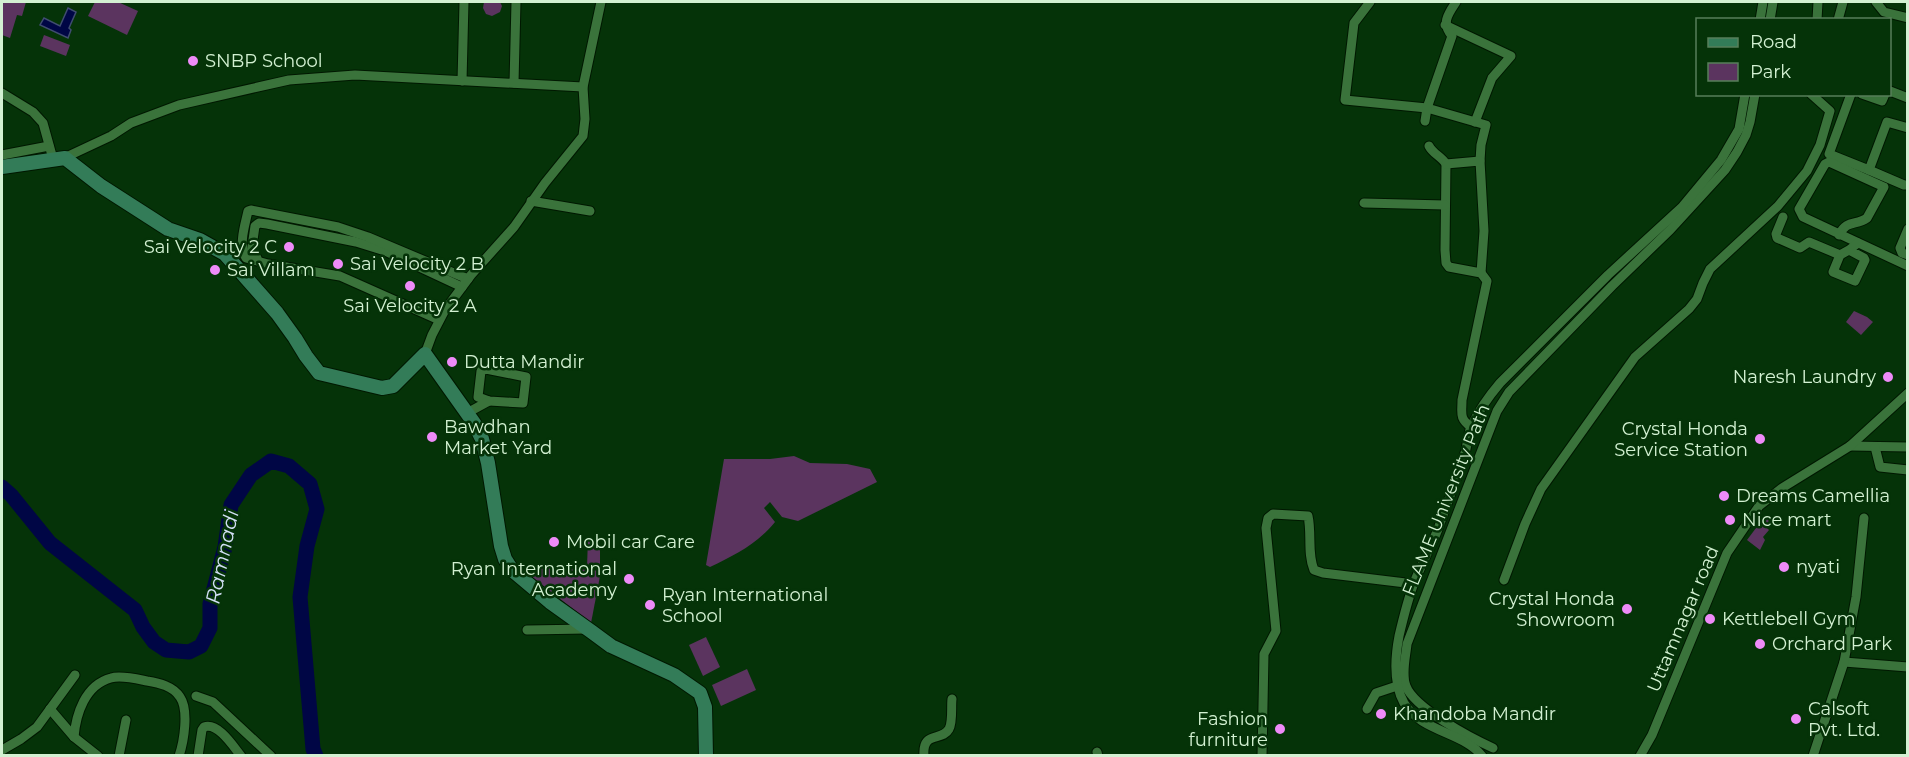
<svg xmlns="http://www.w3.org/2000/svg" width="1909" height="757" font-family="Montserrat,sans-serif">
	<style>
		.green { fill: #5b345f }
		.water { fill: #000645; stroke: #3f4c6f; stroke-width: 1.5 }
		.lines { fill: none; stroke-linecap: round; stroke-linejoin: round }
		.river { stroke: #000645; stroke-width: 15 }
		.street-casing { stroke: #001800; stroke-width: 11 }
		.secondary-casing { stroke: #001800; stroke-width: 16 }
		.street { stroke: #3a733b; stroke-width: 9 }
		.secondary { stroke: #337c58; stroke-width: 14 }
		.poi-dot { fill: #ee8bf8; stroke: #053308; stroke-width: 2 }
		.labels { text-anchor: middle; stroke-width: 5; stroke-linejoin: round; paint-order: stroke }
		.poi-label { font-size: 18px; fill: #d3f1d2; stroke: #053308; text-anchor: start }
		.street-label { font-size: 18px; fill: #d3f1d2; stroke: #053308 }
		.water-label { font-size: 20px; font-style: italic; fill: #d4e0f7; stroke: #053308 }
	</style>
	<rect width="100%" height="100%" fill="#053308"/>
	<g class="green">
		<polygon points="2,2 26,2 22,16 17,15 10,38 2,35"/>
		<polygon points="95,2 118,2 138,11 127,35 88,16"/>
		<polygon points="484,2 500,2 502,6 500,12 492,16 486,14 483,8"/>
		<polygon points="44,35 70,45 66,56 40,46"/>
		<polygon points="1854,311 1867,317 1873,322 1861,335 1846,322"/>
		<path d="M794,456L810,463L847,464L870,469L877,482L798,521L782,517L770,502L764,508L775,522C757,544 735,555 710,567L706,565L724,459H770Z"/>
		<polygon points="1766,515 1775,520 1767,528 1769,530 1763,537 1765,540 1760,550 1747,540 1759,524 1768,517"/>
		<polygon points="588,538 600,538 600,567 587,567"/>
		<polygon points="530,565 601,571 591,623 527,573"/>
		<polygon points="706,637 720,667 703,676 689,645"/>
		<polygon points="747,669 756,690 721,706 712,685"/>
	</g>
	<polygon class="water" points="68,8 76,12 69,28 71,30 68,38 40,25 44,18 60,26"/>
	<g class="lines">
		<polyline class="river" points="2,487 11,495 50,543 135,610 143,627 154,642 166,650 189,652 201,646 210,628 210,604 225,547 231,505 251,475 271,461 289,466 310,484 317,509 307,546 300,597 313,749 316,756"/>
		<g class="street-casing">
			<g id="street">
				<polyline points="1370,2 1354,23 1345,100 1427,108 1486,125 1481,145 1480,161"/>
				<polyline points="1876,2 1884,12 1908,18"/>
				<polyline points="1760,20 1763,2"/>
				<polyline points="1770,20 1773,2"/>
				<polyline points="1817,20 1818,2"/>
				<polyline points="1838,20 1843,2"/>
				<polyline points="1445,25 1511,56 1492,78 1475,122"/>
				<polyline points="462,81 464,2"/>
				<polyline points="514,83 516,2"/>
				<polyline points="1890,91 1908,98"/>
				<polyline points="2,93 33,112 43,123 53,159"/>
				<polyline points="1851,94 1829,154 1869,170 1887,122 1908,128"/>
				<polyline points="1862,94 1882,101 1885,94"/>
				<path d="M1425,121L1427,108L1452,36C1441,23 1448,14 1456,2"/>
				<path d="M1429,146C1433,154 1441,156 1446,164L1445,250L1446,263L1449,267L1481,273L1487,281L1462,400C1462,414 1459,418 1471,427"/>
				<polyline points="2,155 49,146"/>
				<polyline points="64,158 111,136 131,123 179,105 289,80 355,75 583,87"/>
				<polyline points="1446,164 1480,161 1484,231 1481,273"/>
				<polyline points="1869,170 1904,185 1908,185"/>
				<polyline points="531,201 590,211"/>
				<polyline points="1364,203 1445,205"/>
				<polyline points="1783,217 1776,234 1777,238 1800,248 1809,242 1840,255"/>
				<polyline points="1908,229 1900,248 1902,253 1908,255"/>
				<path d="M1839,235C1847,219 1856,226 1867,218L1884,187L1829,162L1825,164L1799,209L1803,217L1908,266"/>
				<polyline points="1849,250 1840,255 1833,272 1855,281 1865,260 1864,258 1849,250 1858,243"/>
				<polyline points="257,258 252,257 251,254 255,226 259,223 267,224 356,242 385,251 462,287"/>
				<path d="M439,320L340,276L268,264L246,258C238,245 245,225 248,211L251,210L338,227L368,237L468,279"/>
				<polyline points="425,354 432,335 445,310 471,275 514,227 545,183 583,136 585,119 583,87 601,2"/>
				<polygon points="486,369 526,377 523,403 489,401 478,397 481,371"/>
				<polyline points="467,413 489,401"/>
				<polyline points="1850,446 1908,447"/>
				<polyline points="1875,447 1880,467 1908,470"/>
				<polyline points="1504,580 1525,524 1541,489 1635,357 1689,309 1697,299 1703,283 1710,269 1778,206 1807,171 1820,145 1830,111 1811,94"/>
				<polyline points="527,630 587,629"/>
				<polyline points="1844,662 1908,667"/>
				<polyline points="196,696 213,702 271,756"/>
				<polyline points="50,709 74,737 98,756"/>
				<polyline points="1367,709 1376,693 1397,686"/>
				<path d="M74,737C76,714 85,685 111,678C121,675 137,679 147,681C159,683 173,686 180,697C189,710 184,741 179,756"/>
				<path d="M1493,748C1471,738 1414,708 1406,686C1401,674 1406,656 1407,644L1497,411L1509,392L1612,286L1670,230L1725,170L1737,152L1746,135L1750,122L1755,94"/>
				<polyline points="2,750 21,739 37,727 75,675"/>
				<polyline points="1097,752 1098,756"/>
				<polyline points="119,756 126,720"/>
				<path d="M198,756L202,730L204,727C218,722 233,746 241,756"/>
				<path d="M924,756C922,730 942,742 949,729C953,722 951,707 952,699"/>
				<path d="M1262,756L1264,654L1276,631L1266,528L1268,518L1273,514L1308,516C1312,534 1307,553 1314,570L1323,573L1414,584"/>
				<path d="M1482,756C1464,732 1421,732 1404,703C1393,683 1395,657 1399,636C1403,619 1408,599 1414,583C1421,565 1431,547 1438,529C1447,504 1456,480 1464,456C1468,446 1467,434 1472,425C1479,410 1489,396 1500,383L1608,275L1682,207L1721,160L1739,129L1745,94"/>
				<polyline points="1640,756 1652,735 1727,553 1759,506 1782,488 1850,446 1908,393"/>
				<polyline points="1813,756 1844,662 1856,597 1864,518"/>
			</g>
		</g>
		<g class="secondary-casing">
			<polyline id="secondary" points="2,167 65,158 101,186 168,229 200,240 225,254 277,313 295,338 306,356 319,373 382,388 393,386 425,354 474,423 482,439 488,463 501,546 505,559 512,570 550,602 592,632 611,646 674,675 700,693 705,707 706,756"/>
		</g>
		<use href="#street" class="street"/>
		<use href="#secondary" class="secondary"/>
	</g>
	<g class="poi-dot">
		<circle cx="193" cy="61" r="6"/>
		<circle cx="289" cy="247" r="6"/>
		<circle cx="338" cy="264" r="6"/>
		<circle cx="215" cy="270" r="6"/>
		<circle cx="410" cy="286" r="6"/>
		<circle cx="452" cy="362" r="6"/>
		<circle cx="1888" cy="377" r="6"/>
		<circle cx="432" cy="437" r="6"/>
		<circle cx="1760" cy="439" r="6"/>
		<circle cx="1724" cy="496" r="6"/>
		<circle cx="1730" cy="520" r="6"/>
		<circle cx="554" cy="542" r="6"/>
		<circle cx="1784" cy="567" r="6"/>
		<circle cx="629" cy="579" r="6"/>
		<circle cx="650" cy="605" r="6"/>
		<circle cx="1627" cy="609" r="6"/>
		<circle cx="1710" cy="619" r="6"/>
		<circle cx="1760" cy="644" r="6"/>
		<circle cx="1381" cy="714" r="6"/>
		<circle cx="1796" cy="719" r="6"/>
		<circle cx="1280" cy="729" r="6"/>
	</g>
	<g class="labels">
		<g class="poi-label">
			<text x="205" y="67">SNBP School</text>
			<text x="277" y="253" text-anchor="end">Sai Velocity 2 C</text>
			<text x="350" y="270">Sai Velocity 2 B</text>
			<text x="227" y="276">Sai Villam</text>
			<text x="410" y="312" text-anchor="middle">Sai Velocity 2 A</text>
			<text x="464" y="368">Dutta Mandir</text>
			<text x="1876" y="383" text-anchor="end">Naresh Laundry</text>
			<text x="444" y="433">Bawdhan<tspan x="444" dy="21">Market Yard</tspan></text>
			<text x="1748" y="435" text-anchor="end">Crystal Honda<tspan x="1748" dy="21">Service Station</tspan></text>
			<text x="1736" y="502">Dreams Camellia</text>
			<text x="1742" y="526">Nice mart</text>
			<text x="566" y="548">Mobil car Care</text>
			<text x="1796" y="573">nyati</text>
			<text x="617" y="575" text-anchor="end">Ryan International<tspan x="617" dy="21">Academy</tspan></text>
			<text x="662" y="601">Ryan International<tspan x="662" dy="21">School</tspan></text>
			<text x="1615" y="605" text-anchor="end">Crystal Honda<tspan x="1615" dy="21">Showroom</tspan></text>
			<text x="1722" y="625">Kettlebell Gym</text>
			<text x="1772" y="650">Orchard Park</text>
			<text x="1808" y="715">Calsoft<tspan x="1808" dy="21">Pvt. Ltd.</tspan></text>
			<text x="1393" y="720">Khandoba Mandir</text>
			<text x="1268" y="725" text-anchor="end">Fashion<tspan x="1268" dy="21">furniture</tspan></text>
		</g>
		<g class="street-label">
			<text transform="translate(1446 500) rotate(-68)" y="6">FLAME University Path</text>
			<text transform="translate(1683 619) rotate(-67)" y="6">Uttamnagar road</text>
		</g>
		<g class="water-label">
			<text transform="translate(222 557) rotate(-78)" y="7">Ramnadi</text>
		</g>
	</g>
	<rect width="1909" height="757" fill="none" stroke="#d3f1d2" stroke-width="6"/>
	<rect x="1696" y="18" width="195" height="78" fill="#053308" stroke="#577f59" stroke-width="1.5"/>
	<rect x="1708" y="38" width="30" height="9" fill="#337c58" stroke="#577f59" stroke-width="1.5"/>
	<text x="1750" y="48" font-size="18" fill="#d3f1d2">Road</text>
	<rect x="1708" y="63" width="30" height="18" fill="#5b345f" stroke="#577f59" stroke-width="1.5"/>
	<text x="1750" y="78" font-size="18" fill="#d3f1d2">Park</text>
</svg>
